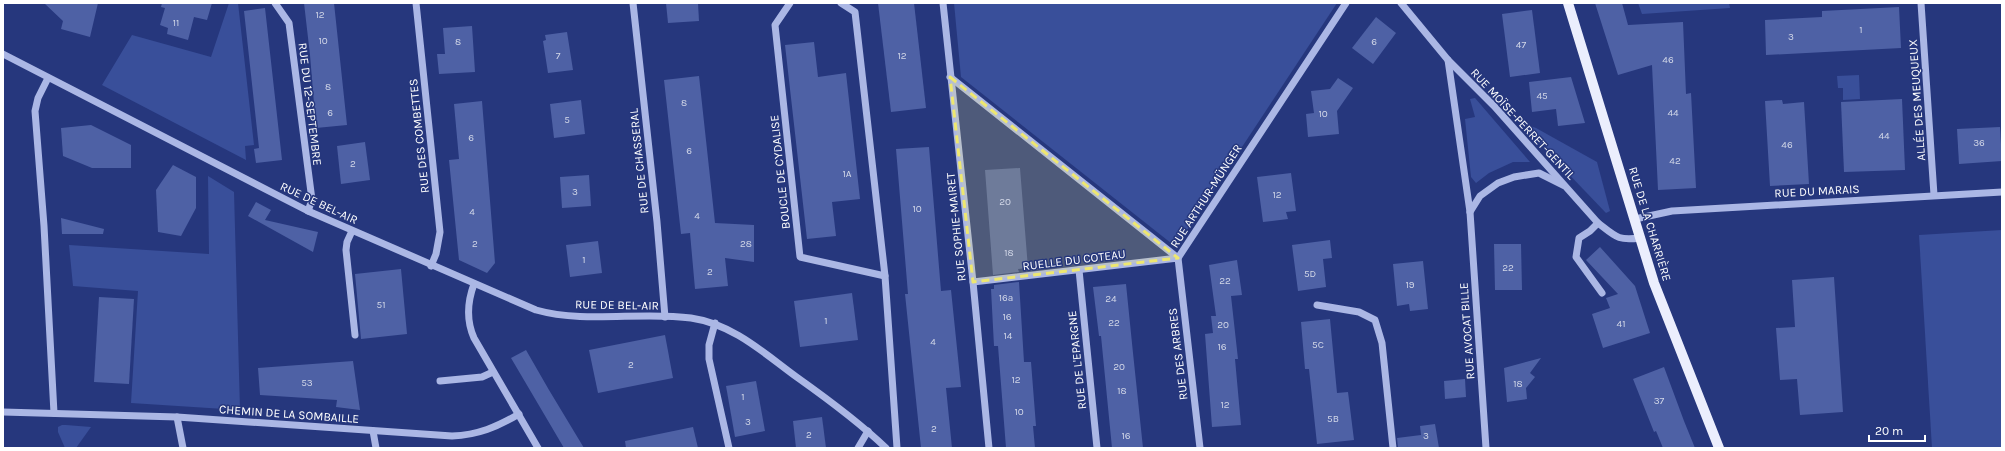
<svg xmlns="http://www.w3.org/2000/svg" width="2005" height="451" font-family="Karla,sans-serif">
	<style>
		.green { fill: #394f9a }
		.building { fill: #4e61a5 }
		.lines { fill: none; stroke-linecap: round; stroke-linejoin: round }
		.minor { stroke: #abb7e5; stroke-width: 7 }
		.major { stroke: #ebeefd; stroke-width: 10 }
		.marked { fill: #eee770; fill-opacity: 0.2; stroke: #eee770; stroke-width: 3; stroke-dasharray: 8 5; stroke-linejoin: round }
		.labels { text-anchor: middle; stroke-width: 3; stroke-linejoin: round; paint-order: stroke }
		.number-label { font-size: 10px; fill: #d3d8e8 }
		.street-label { font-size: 12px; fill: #fff; stroke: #26377d }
	</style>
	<rect width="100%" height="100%" fill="#26377d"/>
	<g class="green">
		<polygon points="229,3 238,3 254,145 245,146 246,160 102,85 132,35 211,57"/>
		<polygon points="954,3 1337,3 1176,247 961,77"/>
		<polygon points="1638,3 1729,3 1730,8 1642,14"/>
		<polygon points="1859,75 1860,99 1843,100 1843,88 1838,88 1837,76"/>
		<polygon points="1475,98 1530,162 1513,162 1489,173 1476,183 1471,177 1465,119 1475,117 1470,99"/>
		<polygon points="1519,122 1536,128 1597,162 1610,211 1606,213"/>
		<polygon points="208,176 234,192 240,410 131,403 138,291 73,286 69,245 209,254"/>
		<polygon points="2002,230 2002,448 1932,448 1919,235"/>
		<polygon points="62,425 66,425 91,427 76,448 65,448 58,432 58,427"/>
	</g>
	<g class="building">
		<polygon points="44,3 98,3 90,37 61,29 63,21"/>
		<polygon points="162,3 212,3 207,20 194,17 188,40 167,34 168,28 160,25 165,8 161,7"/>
		<polygon points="304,3 334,3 347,125 316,128 310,55"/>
		<polygon points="666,3 698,3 699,21 668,23"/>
		<polygon points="878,3 914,3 926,108 891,112"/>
		<polygon points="1595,3 1622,3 1628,25 1683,22 1686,94 1691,93 1696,188 1658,190 1652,65 1618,75"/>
		<polygon points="1899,7 1901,48 1766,55 1765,20 1822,17 1822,11"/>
		<polygon points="265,8 282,160 256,163 254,149 259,148 244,11"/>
		<polygon points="1532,10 1540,73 1510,77 1502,14"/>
		<polygon points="1376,17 1396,33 1373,64 1352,48"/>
		<polygon points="472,26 475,72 439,74 437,54 445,54 443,28"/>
		<polygon points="567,32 573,70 548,73 543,41 546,40 545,35"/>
		<polygon points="814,42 818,77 846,73 860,199 832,202 836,236 807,239 785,45"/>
		<polygon points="699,76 715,223 754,225 754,262 725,258 728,286 695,289 690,233 681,234 664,80"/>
		<polygon points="1571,77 1585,123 1558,126 1556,109 1532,112 1529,82"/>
		<polygon points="1338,78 1353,88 1337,111 1339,134 1308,137 1306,114 1314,113 1311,91 1330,89"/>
		<polygon points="1902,99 1905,170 1844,172 1841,102"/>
		<polygon points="581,100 585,134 554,138 550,104"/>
		<polygon points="1782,100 1783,104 1804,102 1809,184 1770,186 1765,101"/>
		<polygon points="482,101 495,263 487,273 459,260 449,160 459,159 454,104"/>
		<polygon points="91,125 131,145 131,168 92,168 63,156 61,128"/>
		<polygon points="2000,127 2002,161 1959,164 1957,129"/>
		<polygon points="365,142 370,180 341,184 337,146"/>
		<polygon points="929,147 941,291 951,290 961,387 946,388 952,448 921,448 905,294 908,294 896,149"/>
		<polygon points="173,165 196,177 196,208 181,236 158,232 156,190"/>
		<polygon points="1020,168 1028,268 1018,269 1019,272 993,275 985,170"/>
		<polygon points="1291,173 1296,211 1286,212 1288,219 1263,222 1257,177"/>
		<polygon points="589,175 591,206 562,208 560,177"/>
		<polygon points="256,202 271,210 265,220 318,232 313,252 248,216"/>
		<polygon points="61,218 104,229 103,234 62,234"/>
		<polygon points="1330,240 1332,258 1323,259 1326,287 1298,291 1292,245"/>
		<polygon points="598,241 602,273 570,277 566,245"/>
		<polygon points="1494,244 1521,244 1522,290 1495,290"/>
		<polygon points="1600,247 1635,286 1650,333 1603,348 1592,314 1610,308 1606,298 1618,294 1586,260"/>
		<polygon points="1237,260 1242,295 1231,296 1238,359 1235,359 1241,425 1212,427 1205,334 1213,333 1211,316 1216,316 1209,265"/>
		<polygon points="1423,261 1428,309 1410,311 1409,304 1397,306 1393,264"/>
		<polygon points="401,269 407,334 361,339 355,274"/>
		<polygon points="1834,277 1843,412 1800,415 1797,379 1780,380 1776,328 1795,327 1792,280"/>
		<polygon points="1019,282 1024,362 1031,362 1036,426 1033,426 1035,448 1006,448 998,346 994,346 991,289 994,289 994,285"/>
		<polygon points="1126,284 1133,353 1143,448 1112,448 1101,336 1099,336 1093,287"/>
		<polygon points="852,293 858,340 800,347 794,301"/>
		<polygon points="99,297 134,299 129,384 94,382"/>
		<polygon points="1330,319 1337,393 1348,392 1354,440 1317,444 1309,369 1305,369 1301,322"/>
		<polygon points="665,335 673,378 598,393 589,350"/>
		<polygon points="526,350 549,390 584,448 564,448 511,358"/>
		<polygon points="1541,358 1530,373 1535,377 1526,388 1527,399 1507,402 1504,368"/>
		<polygon points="353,361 360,410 336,407 337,400 260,395 258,368"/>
		<polygon points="1664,367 1684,421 1695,448 1663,448 1656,431 1654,432 1633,379"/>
		<polygon points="1465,379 1466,397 1445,399 1444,381"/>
		<polygon points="756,381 765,431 735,437 726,386"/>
		<polygon points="822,417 826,448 796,448 793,421"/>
		<polygon points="1435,424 1439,448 1398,448 1397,438 1421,435 1420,426"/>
		<polygon points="693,427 698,448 626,448 625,441"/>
	</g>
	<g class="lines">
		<g class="minor">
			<polyline points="275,3 289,23 312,200 308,211"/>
			<polyline points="416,3 440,232 436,254 431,266"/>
			<polyline points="633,3 657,222 665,317"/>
			<polyline points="790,3 775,25 800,257 885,276"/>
			<polyline points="841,3 855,12 885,276 897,448"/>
			<polyline points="943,3 973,282 989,448"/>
			<path d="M1401,3L1448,60L1494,106L1598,223C1616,237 1618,241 1640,238"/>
			<polyline points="1921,3 1934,195"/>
			<path d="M3,54L308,211L536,310C586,324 640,311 691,318C733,324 765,354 798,378C829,400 859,422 886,448"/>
			<polyline points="1448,60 1470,212 1486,448"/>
			<polyline points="950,77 1178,258 1346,3"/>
			<polyline points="48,78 38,98 35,111 44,226 54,413"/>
			<polyline points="1470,212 1480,196 1498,183 1514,177 1539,173 1563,185"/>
			<polyline points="1635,219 1672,211 2002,192"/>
			<polyline points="1598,223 1590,231 1579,238 1576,257 1602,293"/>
			<polyline points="352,231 347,242 346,250 355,335"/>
			<polyline points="1079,270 1097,448"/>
			<polyline points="973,282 1178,258 1200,448"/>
			<path d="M474,284C467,303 466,320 474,338L538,448"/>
			<polyline points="1317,305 1359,312 1375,320 1382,343 1393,448"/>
			<polyline points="715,323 709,345 709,359 729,448"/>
			<polyline points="440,381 482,377 493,372"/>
			<path d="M3,412L177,417L452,436C478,435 497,427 519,414"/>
			<polyline points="177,417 183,448"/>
			<polyline points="373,431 376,448"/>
			<polyline points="858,448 868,431"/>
		</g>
		<polyline class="major" points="1568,3 1654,283 1719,448"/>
	</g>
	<path class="marked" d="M950,77L1178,258L973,282Z"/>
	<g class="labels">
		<g class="number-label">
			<text x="320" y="18">12</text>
			<text x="176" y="26">11</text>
			<text x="1861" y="33">1</text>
			<text x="1791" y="40">3</text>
			<text x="323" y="44">10</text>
			<text x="458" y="45">8</text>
			<text x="1374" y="45">6</text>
			<text x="1521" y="48">47</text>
			<text x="558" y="59">7</text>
			<text x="902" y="59">12</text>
			<text x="1668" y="63">46</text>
			<text x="328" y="90">8</text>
			<text x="1542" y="99">45</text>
			<text x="684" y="106">8</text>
			<text x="330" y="116">6</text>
			<text x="1673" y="116">44</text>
			<text x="1323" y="117">10</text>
			<text x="567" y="123">5</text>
			<text x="1884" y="139">44</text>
			<text x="471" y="141">6</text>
			<text x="1979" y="146">36</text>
			<text x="1787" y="148">46</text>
			<text x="689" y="154">6</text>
			<text x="1675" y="164">42</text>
			<text x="353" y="167">2</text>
			<text x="847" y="177">1A</text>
			<text x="575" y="195">3</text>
			<text x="1277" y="198">12</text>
			<text x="1005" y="205">20</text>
			<text x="917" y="212">10</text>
			<text x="472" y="215">4</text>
			<text x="697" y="219">4</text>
			<text x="475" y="247">2</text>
			<text x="746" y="247">28</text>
			<text x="1009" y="256">18</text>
			<text x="584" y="263">1</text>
			<text x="1508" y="271">22</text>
			<text x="710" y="275">2</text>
			<text x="1310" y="277">5D</text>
			<text x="1225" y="284">22</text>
			<text x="1410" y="288">19</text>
			<text x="1006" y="301">16a</text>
			<text x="1111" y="302">24</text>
			<text x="381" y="308">51</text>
			<text x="1007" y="320">16</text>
			<text x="826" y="324">1</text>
			<text x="1114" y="326">22</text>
			<text x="1621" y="327">41</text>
			<text x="1223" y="328">20</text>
			<text x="1008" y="339">14</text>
			<text x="933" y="345">4</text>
			<text x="1318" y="348">5C</text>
			<text x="1222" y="350">16</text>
			<text x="631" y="368">2</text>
			<text x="1119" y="370">20</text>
			<text x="1016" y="383">12</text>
			<text x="307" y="386">53</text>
			<text x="1518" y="387">18</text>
			<text x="1122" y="394">18</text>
			<text x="743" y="400">1</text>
			<text x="1659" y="404">37</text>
			<text x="1225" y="408">12</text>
			<text x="1019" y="415">10</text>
			<text x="1333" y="422">5B</text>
			<text x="748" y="425">3</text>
			<text x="934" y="432">2</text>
			<text x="809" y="438">2</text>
			<text x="1126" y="439">16</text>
			<text x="1426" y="439">3</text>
		</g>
		<g class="street-label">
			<text transform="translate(1917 100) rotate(-94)" y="4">ALLÉE DES MEUQUEUX</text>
			<text transform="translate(310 104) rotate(83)" y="4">RUE DU 12-SEPTEMBRE</text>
			<text transform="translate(1523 124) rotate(47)" y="4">RUE MOÏSE-PERRET-GENTIL</text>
			<text transform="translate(419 136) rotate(-96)" y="4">RUE DES COMBETTES</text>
			<text transform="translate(639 161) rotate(-96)" y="4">RUE DE CHASSERAL</text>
			<text transform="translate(780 172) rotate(-96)" y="4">BOUCLE DE CYDALISE</text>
			<text transform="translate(1817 191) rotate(-3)" y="4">RUE DU MARAIS</text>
			<text transform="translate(1206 196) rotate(-57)" y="4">RUE ARTHUR-MÜNGER</text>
			<text transform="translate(319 203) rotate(25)" y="4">RUE DE BEL-AIR</text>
			<text transform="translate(1650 224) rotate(73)" y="4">RUE DE LA CHARRIÈRE</text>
			<text transform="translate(956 227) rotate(-96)" y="4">RUE SOPHIE-MAIRET</text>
			<text transform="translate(1074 260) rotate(-7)" y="4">RUELLE DU COTEAU</text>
			<text transform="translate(617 305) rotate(1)" y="4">RUE DE BEL-AIR</text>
			<text transform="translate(1467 331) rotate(-94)" y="4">RUE AVOCAT BILLE</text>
			<text transform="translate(1178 354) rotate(-97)" y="4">RUE DES ARBRES</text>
			<text transform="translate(1077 360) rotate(-96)" y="4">RUE DE L'EPARGNE</text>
			<text transform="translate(289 414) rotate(4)" y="4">CHEMIN DE LA SOMBAILLE</text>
		</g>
	</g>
	<rect width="2005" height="451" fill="none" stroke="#ffffff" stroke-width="8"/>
	<path d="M1869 435v6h56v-6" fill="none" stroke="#ffffff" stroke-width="2"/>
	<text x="1875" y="435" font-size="12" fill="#ffffff" stroke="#26377d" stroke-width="3" paint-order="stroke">20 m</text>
</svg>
